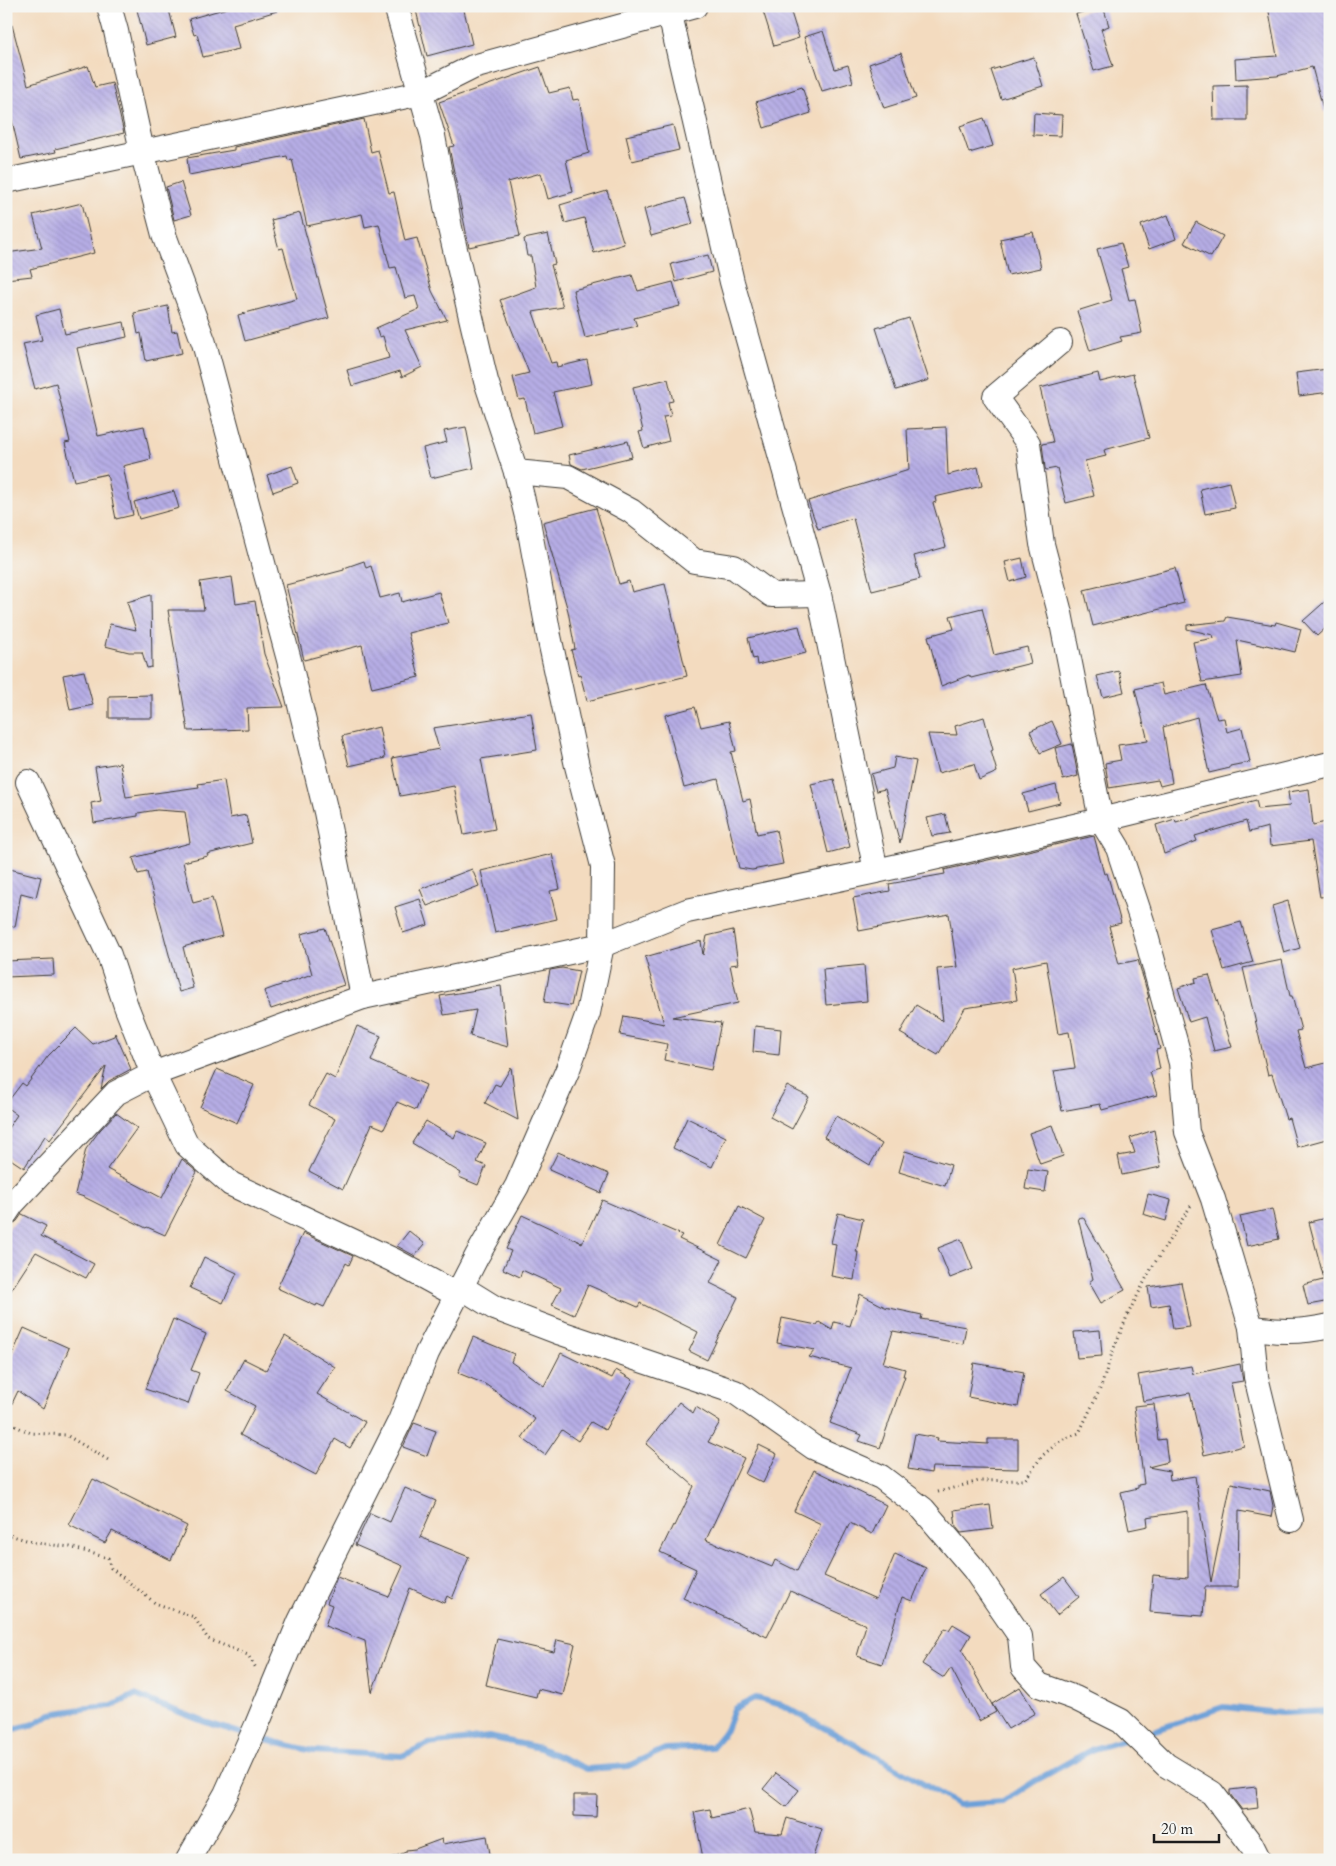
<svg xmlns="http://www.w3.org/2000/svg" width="1336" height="1866" font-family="Cardo,serif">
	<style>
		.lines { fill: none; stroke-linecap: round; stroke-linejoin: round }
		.stream { stroke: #6da0d8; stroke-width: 6 }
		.building { fill: url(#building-back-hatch) }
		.minor-casing { stroke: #3c3934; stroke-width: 26 }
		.path { stroke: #3c3934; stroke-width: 3; stroke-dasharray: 1 4; stroke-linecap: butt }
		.minor { stroke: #fff; stroke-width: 24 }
	</style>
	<defs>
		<pattern id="building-back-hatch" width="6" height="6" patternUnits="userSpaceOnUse" patternTransform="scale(1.25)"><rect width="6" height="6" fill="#b6ade5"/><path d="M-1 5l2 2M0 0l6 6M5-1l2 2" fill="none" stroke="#9c94c4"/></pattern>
	</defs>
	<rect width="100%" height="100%" fill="#f6f6f2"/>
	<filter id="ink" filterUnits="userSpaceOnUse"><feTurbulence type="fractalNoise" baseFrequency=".02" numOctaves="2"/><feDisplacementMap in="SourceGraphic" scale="10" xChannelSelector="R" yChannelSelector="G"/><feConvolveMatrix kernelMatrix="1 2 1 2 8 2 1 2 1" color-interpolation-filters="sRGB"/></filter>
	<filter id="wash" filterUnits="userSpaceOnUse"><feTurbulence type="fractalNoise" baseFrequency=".0096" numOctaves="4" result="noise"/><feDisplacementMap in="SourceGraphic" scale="20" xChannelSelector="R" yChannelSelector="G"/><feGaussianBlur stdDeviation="1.12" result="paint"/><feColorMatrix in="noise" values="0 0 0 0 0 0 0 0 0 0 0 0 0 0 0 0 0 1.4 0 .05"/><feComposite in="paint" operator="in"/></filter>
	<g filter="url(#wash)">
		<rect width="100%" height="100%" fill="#f3dbbf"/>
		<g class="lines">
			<g class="stream">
				<polyline points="6,1731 34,1724 51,1714 88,1708 112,1706 135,1695 205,1722 247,1735"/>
				<polyline points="1144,1734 1223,1707 1281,1713 1330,1711"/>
				<polyline points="257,1738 313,1751 402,1756 428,1744 489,1737 540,1748 587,1769 628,1766 665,1749 712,1747 726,1730 734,1709 756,1698 782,1705 885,1761 958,1805 1003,1802 1035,1781 1093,1749 1131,1738"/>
			</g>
		</g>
		<g id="blocks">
			<g class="building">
				<polygon points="136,6 168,6 176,37 146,45"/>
				<polygon points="234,6 276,6 277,11 233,24 239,49 203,57 197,34 194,35 189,19"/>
				<polygon points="415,6 463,6 472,44 427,56"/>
				<polygon points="780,6 789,6 799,38 774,46 763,11"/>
				<polygon points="1103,6 1109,26 1101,29 1113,66 1094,71 1076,14"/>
				<polygon points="1268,6 1330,6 1330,111 1324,112 1312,67 1277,76 1236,79 1235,59 1277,56"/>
				<polygon points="12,25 28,85 88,66 95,87 112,83 124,133 55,149 56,152 21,159 6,95 6,26"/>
				<polygon points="823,31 835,69 848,65 853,82 822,91 804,37"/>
				<polygon points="901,53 916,98 884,108 869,64"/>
				<polygon points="1034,57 1043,86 1001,99 991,70"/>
				<polygon points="540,67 549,93 570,88 573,100 579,99 589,153 566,160 573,192 548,199 541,173 508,182 520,236 469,247 449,147 454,146 439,102"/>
				<polygon points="1247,85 1247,120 1214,120 1213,86"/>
				<polygon points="802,87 811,113 764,128 756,102"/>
				<polygon points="1034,113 1062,115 1061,136 1033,135"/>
				<polygon points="984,118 993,146 969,153 960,126"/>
				<polygon points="364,119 371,152 378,150 389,193 394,192 405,241 417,238 432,291 447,320 405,330 422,367 402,377 400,371 352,386 347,370 389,358 383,336 379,337 376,328 419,309 415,296 405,298 396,267 390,268 379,224 365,227 362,214 307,226 292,159 288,160 287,156 189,175 187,158 234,150 234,147"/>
				<polygon points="673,125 679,150 632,161 626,136"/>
				<polygon points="181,182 191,215 174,220 166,187"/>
				<polygon points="607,191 624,244 594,253 584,218 565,223 560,205"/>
				<polygon points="685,198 693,224 651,236 644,209"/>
				<polygon points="82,203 94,253 30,269 32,276 6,279 6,253 42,248 33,215"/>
				<polygon points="300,213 329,318 245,341 238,315 297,299 283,248 279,249 271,220"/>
				<polygon points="1168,215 1176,239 1149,249 1141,225"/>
				<polygon points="1196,222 1223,236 1211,257 1184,243"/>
				<polygon points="1033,232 1041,268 1008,275 1000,239"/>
				<polygon points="548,234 555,264 551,265 563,307 533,312 551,363 556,362 557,367 587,360 592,384 553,392 562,426 533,433 525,399 519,400 513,377 529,373 500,300 536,287 531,256 527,256 524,239"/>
				<polygon points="1121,243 1128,267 1121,269 1129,300 1135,299 1142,333 1120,337 1122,341 1090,351 1077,311 1112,300 1097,249"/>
				<polygon points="708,255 712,272 676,282 671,264"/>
				<polygon points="632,275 638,291 673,282 680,306 634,318 637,326 585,338 573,290"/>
				<polygon points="168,306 172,332 177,331 182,353 146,361 141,333 138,334 134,313"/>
				<polygon points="59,309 65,334 124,322 127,337 77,348 98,436 144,426 151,459 123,466 133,515 116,519 107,474 74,481 65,443 70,442 56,383 35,389 23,344 42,340 36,315"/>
				<polygon points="909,318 929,380 896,390 876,328"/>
				<polygon points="1328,369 1330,392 1299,396 1296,373"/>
				<polygon points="1098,373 1100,382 1133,374 1149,438 1104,450 1106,456 1085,461 1094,496 1066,503 1057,468 1046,470 1045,468 1042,444 1053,442 1040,388"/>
				<polygon points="668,379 673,401 668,402 671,416 663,417 669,441 644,448 639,432 643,431 633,387"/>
				<polygon points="466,427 474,468 431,478 423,448 447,442 444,431"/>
				<polygon points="946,427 948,475 978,467 982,486 935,497 936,502 933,503 946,547 914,556 920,579 872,591 853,518 818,529 808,501 909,470 907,429"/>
				<polygon points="628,441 632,457 582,469 571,464 569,455"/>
				<polygon points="292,466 298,483 273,492 267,475"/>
				<polygon points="1229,482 1235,508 1205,514 1200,489"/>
				<polygon points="174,491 179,508 139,519 134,502"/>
				<polygon points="596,508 619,584 629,581 632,592 665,584 687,676 587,701 580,674 578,675 571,650 575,649 568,611 543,522"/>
				<polygon points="1022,558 1026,577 1010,582 1005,562"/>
				<polygon points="364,561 366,568 371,566 380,598 400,593 402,602 439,592 448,623 408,633 419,677 372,688 362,645 304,660 286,585 344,570 344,568"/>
				<polygon points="1175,568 1184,603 1093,626 1084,590"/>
				<polygon points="232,577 236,604 255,601 264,654 284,707 247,708 248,729 188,731 168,610 204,610 200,582"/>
				<polygon points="151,595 152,667 147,668 142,652 129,652 105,646 110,624 136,630 127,602"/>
				<polygon points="1330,597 1330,624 1317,636 1303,621"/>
				<polygon points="982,608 994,655 1027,647 1031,663 971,678 969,675 941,686 928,636 954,629 950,616"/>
				<polygon points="1227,617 1275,625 1276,622 1301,629 1295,652 1266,645 1265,646 1237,640 1242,676 1202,682 1193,642 1214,638 1213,635 1187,629 1187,625 1225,621"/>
				<polygon points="799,626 806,653 757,665 756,658 753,659 748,638"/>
				<polygon points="84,671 93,705 70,710 63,675"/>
				<polygon points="1119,671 1124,692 1103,697 1097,676"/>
				<polygon points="1161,683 1164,695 1206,685 1217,719 1224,718 1227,732 1242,728 1250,762 1230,766 1230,768 1209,773 1197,717 1163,727 1172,783 1160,786 1158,780 1109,788 1105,763 1121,760 1118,745 1148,741 1135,689"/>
				<polygon points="152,695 152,718 109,718 109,696"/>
				<polygon points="695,707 701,727 729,721 736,751 731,752 743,801 750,799 757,834 776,830 783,864 752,870 739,868 718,779 684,788 665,715"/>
				<polygon points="531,713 537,750 481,759 495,829 464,835 454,786 400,796 392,758 439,749 433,728"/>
				<polygon points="984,717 993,750 991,751 997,772 979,780 974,764 938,773 928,734 957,735 955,726"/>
				<polygon points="1052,721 1062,744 1040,753 1030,731"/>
				<polygon points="379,727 385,758 349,766 342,736"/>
				<polygon points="1072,744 1078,776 1063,780 1055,748"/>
				<polygon points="895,757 916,761 900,843 885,789 876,791 871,774 893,768"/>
				<polygon points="120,763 126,797 199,787 198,784 224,780 230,818 246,815 252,843 207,854 208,856 183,862 193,903 212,898 222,936 183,947 193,988 179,992 147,872 138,874 133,858 190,843 185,812 157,810 138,813 138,816 94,823 91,803 101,801 95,767"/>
				<polygon points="834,779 850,847 828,853 811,784"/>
				<polygon points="1056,785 1060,803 1028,811 1023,794"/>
				<polygon points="1309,789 1313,825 1330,821 1330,896 1320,897 1311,841 1270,846 1268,827 1249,832 1246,821 1195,836 1197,841 1164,854 1156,825 1175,819 1176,822 1256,800 1258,809 1290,806 1288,792"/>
				<polygon points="945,814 950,833 932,836 927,818"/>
				<polygon points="1094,836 1104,874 1107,873 1121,923 1109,926 1119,964 1138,960 1149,998 1147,998 1160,1049 1156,1050 1160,1069 1150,1072 1157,1095 1102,1110 1100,1104 1062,1111 1054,1071 1075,1068 1069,1032 1058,1034 1046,961 1012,968 1017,1000 965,1008 938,1055 900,1033 916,1005 943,1021 937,969 957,967 949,914 859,931 853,898 890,891 889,884 945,874 944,870"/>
				<polygon points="552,854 560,889 550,891 557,919 495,933 481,871"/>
				<polygon points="6,868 41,877 36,897 21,893 15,927 6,926"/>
				<polygon points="472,869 479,886 427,906 420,889"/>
				<polygon points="420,899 428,925 403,933 395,907"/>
				<polygon points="1288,901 1300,948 1284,953 1272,906"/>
				<polygon points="1241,922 1253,962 1224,970 1212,930"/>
				<polygon points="325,928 344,985 271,1009 264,991 312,974 301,934"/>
				<polygon points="733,930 738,964 730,965 738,1003 672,1017 721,1023 711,1070 664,1060 667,1044 620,1035 624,1016 664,1024 645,957 701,941 703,955 707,936"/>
				<polygon points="53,959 54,975 6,977 6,961"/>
				<polygon points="1282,960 1290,996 1292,996 1301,1030 1296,1031 1306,1068 1330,1062 1330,1138 1297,1147 1289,1118 1286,1119 1272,1074 1268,1075 1243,968"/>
				<polygon points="864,965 867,1001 826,1005 823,969"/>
				<polygon points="562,968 579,971 571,1006 544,1002 550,970"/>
				<polygon points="1209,975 1232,1047 1214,1051 1205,1017 1189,1022 1178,988 1196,982 1195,978"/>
				<polygon points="501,986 508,1047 470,1036 476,1010 444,1015 440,996"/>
				<polygon points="357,1026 381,1036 371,1061 426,1085 416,1110 397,1102 384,1129 372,1124 343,1189 309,1171 335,1119 309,1105 326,1074 335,1079"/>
				<polygon points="755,1026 781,1029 779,1055 753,1052"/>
				<polygon points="76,1028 93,1044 114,1036 115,1033 131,1069 109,1081 101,1089 106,1066 50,1140 45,1136 24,1168 6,1156 6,1131 17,1115 6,1107 6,1104 22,1083 26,1086 48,1056"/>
				<polygon points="511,1067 518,1120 485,1103 495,1084 500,1086"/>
				<polygon points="217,1069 254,1085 237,1123 200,1107"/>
				<polygon points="787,1086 809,1097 792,1129 770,1117"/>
				<polygon points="116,1113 137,1128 107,1169 162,1198 182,1159 197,1172 165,1235 147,1227 146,1228 84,1197 75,1194 86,1149 100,1130"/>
				<polygon points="836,1116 882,1144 870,1165 824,1137"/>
				<polygon points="687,1118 726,1137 712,1167 673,1148"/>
				<polygon points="426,1121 454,1138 457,1131 486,1143 477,1162 486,1166 478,1185 459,1177 461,1173 412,1143"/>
				<polygon points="1052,1125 1063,1156 1040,1164 1029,1133"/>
				<polygon points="1154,1130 1161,1167 1122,1175 1118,1156 1135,1153 1130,1138"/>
				<polygon points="905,1151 951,1165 945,1186 899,1172"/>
				<polygon points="558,1152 609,1174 601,1193 549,1170"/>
				<polygon points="1028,1169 1048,1172 1045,1192 1025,1189"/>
				<polygon points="1148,1194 1171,1200 1166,1221 1143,1214"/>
				<polygon points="602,1200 682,1235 679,1239 722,1260 710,1283 738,1297 707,1360 689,1351 698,1332 640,1303 638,1307 588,1285 574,1315 552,1305 561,1288 522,1270 520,1277 503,1269 511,1251 506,1249 522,1215 582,1243"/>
				<polygon points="739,1206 765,1220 746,1258 720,1245"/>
				<polygon points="1272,1209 1279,1239 1247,1246 1240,1216"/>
				<polygon points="838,1213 863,1219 856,1252 858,1252 854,1280 831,1276 836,1244 831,1243"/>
				<polygon points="22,1214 46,1226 41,1236 94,1264 86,1278 36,1252 6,1298 6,1233 10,1226 17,1221"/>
				<polygon points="1083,1217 1125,1290 1101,1303 1089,1282 1093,1279 1078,1218"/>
				<polygon points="1330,1217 1330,1278 1324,1279 1309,1222"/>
				<polygon points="409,1231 425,1244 415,1256 397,1246"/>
				<polygon points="303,1233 353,1256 349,1265 346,1263 324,1307 317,1304 316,1306 277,1288"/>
				<polygon points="961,1239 973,1269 950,1278 938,1248"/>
				<polygon points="204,1257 237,1273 223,1303 190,1288"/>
				<polygon points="1327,1279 1330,1301 1308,1305 1303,1285"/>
				<polygon points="1181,1282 1190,1327 1173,1329 1169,1304 1151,1307 1148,1287"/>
				<polygon points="860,1294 885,1307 922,1315 921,1319 966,1327 963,1344 893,1331 883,1363 905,1369 903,1376 905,1376 880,1448 859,1441 862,1435 830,1423 851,1368 809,1357 815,1350 777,1343 782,1318 817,1325 819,1322 832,1330 834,1322 850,1326"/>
				<polygon points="173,1319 206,1334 191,1370 199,1373 188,1404 145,1389"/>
				<polygon points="24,1328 69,1348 43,1409 18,1391 6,1416 6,1369"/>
				<polygon points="1100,1330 1102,1356 1077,1358 1074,1332"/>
				<polygon points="285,1336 335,1367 317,1394 365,1422 350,1448 335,1439 316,1475 240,1435 255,1406 227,1391 244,1359 266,1370"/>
				<polygon points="473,1337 514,1354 511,1362 544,1386 561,1353 612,1378 616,1370 633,1380 605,1430 591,1422 578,1441 562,1430 545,1455 522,1438 535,1419 485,1384 458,1373"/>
				<polygon points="974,1363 1024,1372 1018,1407 968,1397"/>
				<polygon points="1240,1364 1243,1381 1231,1383 1244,1446 1204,1455 1190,1393 1143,1401 1138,1375 1191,1366 1193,1374"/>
				<polygon points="679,1402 693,1413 696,1407 720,1422 708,1442 744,1458 706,1540 772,1567 775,1560 797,1571 821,1524 794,1511 814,1470 886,1505 872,1534 850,1523 824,1576 876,1599 895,1554 926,1568 912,1601 902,1597 882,1664 857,1656 866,1625 790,1591 767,1637 683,1598 696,1569 660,1552 673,1525 675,1526 694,1486 646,1444"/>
				<polygon points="1154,1404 1158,1440 1165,1439 1168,1462 1148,1467 1169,1471 1170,1480 1195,1476 1211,1582 1231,1483 1270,1491 1273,1506 1271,1517 1239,1511 1238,1587 1205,1587 1203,1616 1150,1612 1153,1575 1188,1578 1188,1511 1147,1517 1148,1526 1129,1530 1121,1492 1138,1488 1138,1485 1144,1484 1134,1406"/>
				<polygon points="414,1423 436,1431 427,1456 403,1447"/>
				<polygon points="915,1434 938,1438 937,1441 988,1444 988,1439 1018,1439 1018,1469 932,1467 931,1473 908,1469"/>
				<polygon points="759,1445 777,1454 763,1483 745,1474"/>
				<polygon points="93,1479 187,1526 171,1560 112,1531 105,1543 69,1525"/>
				<polygon points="405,1488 436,1501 420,1537 469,1557 452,1599 447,1596 444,1603 410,1588 372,1692 365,1641 325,1626 332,1605 327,1603 337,1577 389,1597 403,1566 355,1545 370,1513 390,1522"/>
				<polygon points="990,1505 993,1529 961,1533 956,1527 954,1510"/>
				<polygon points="1064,1577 1079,1597 1057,1615 1041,1594"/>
				<polygon points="953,1624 971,1635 962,1650 996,1712 979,1721 951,1668 944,1678 922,1664 945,1628 949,1630"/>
				<polygon points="497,1639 554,1652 557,1640 575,1644 563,1695 538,1689 536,1697 486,1685"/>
				<polygon points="1020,1687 1035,1713 1008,1729 992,1704"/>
				<polygon points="776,1773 799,1790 786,1807 763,1789"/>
				<polygon points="1256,1787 1258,1808 1242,1810 1230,1794 1230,1790"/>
				<polygon points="574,1795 597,1795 596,1817 574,1816"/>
				<polygon points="710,1809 712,1818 749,1809 755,1832 782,1834 787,1818 822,1829 812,1860 711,1860 703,1858 694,1812"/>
				<polygon points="487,1836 491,1860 391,1860 391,1858 406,1852 406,1850 415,1849 442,1839 443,1844"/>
			</g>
		</g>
	</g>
	<g filter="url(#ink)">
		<use href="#blocks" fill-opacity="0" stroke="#3c3934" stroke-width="1"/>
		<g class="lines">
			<g class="minor-casing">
				<g id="minor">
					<polyline points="109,6 116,31 142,151 164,235 204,343 289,660 326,812 363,997"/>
					<polyline points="668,6 732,282 819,594 876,871"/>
					<polyline points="6,181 421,93 473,67 695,6"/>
					<path d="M1060,342L995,397L1028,443L1042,544L1060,613L1101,820L1118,848L1142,921L1181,1063L1187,1132L1213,1199L1251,1327C1277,1333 1304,1332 1330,1326"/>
					<polyline points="516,472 568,477 631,511 694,561 734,567 772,595 819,594"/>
					<polyline points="28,782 109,955 126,1006 153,1074 187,1145 231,1184 393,1260 457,1295"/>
					<polyline points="6,1213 12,1204 116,1093 153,1074 363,997 602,945 687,911 876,871 1101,820 1330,764"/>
					<polyline points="461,1287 495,1308 561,1333 735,1392 813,1447 881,1477 923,1509 974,1569 1020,1636 1023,1667 1039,1685 1075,1698 1121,1721 1166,1765 1212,1793 1251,1844 1259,1860"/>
					<polyline points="1251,1327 1256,1377 1291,1520"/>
					<polyline points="188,1860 226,1794 256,1727 300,1621 400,1421 427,1353 477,1256 517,1186 568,1069 588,1013 602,945 603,866 577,766 549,636 528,521 516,472 486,381 450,228 433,136 396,6"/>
				</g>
			</g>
			<g class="path">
				<polyline points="6,1422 31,1433 66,1435 110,1461"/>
				<polyline points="938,1492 979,1481 1025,1480 1042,1456 1061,1440 1079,1433 1101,1387 1112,1353 1128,1314 1151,1269 1192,1204"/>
				<polyline points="6,1534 36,1543 70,1547 108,1558 111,1568 155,1603 194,1617 208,1639 248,1655 256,1668"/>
			</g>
			<use href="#minor" class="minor"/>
		</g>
	</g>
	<rect width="1336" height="1866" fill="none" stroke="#f6f6f2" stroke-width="25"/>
	<path d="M1154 1834v8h65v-8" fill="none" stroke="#1c1c1c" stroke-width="2.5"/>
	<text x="1161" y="1834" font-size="15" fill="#1c1c1c" stroke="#f6f6f2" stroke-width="4" paint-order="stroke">20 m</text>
</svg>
